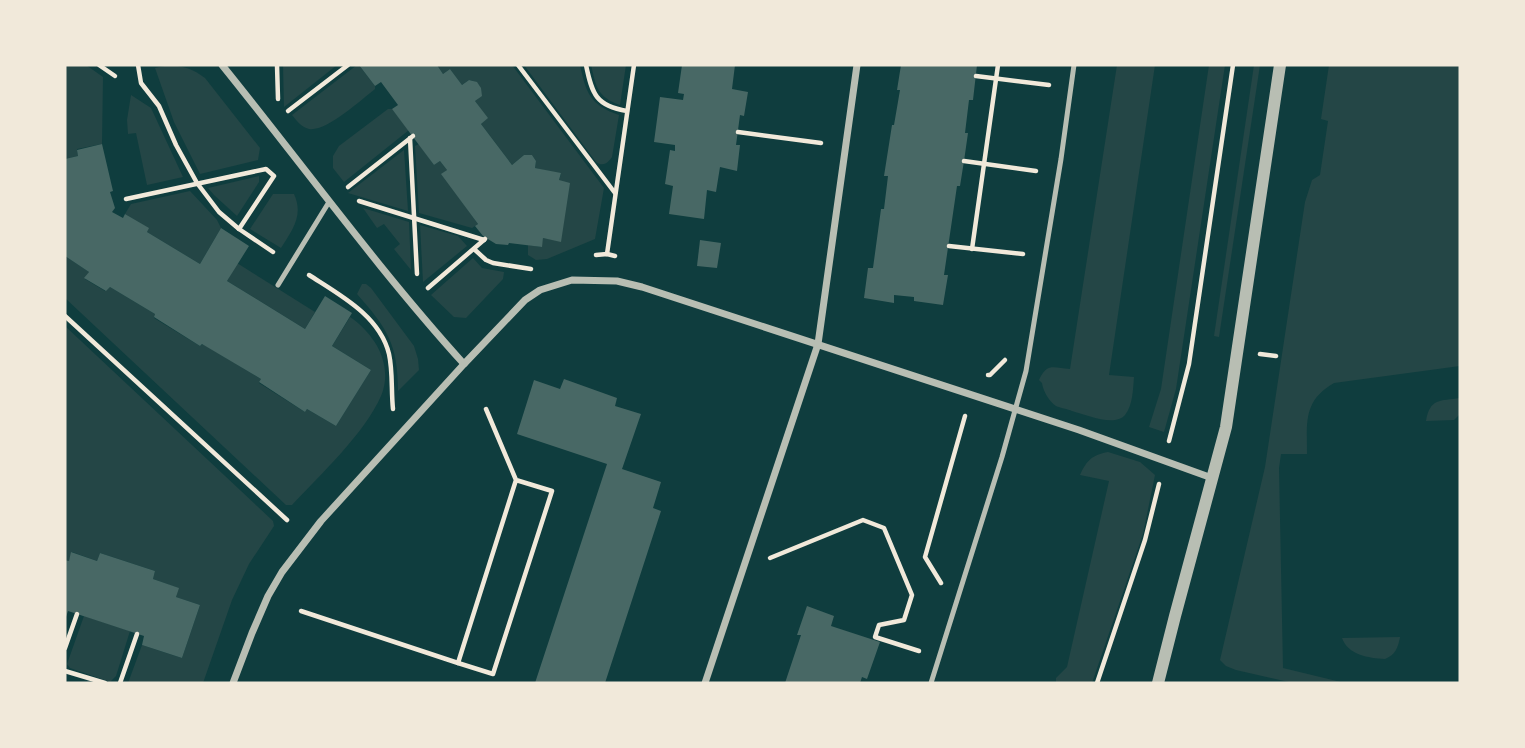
<svg xmlns="http://www.w3.org/2000/svg" width="1525" height="748" font-family="'DejaVu Sans',sans-serif">
	<style>
		.green { fill: #244646 }
		.building { fill: #486865 }
		.lines { fill: none; stroke-linecap: round; stroke-linejoin: round }
		.path { stroke: #f1e9da; stroke-width: 4.5 }
		.service { stroke: #b8beb3; stroke-width: 5 }
		.minor { stroke: #b8beb3; stroke-width: 7 }
		.tertiary { stroke: #b8beb3; stroke-width: 12 }
	</style>
	<rect width="100%" height="100%" fill="#0f3d3e"/>
	<g class="green">
		<polygon points="65,65 86,65 103,77 102,144 77,149 78,156 65,159"/>
		<path d="M169,65C184,66 193,69 205,78L260,148L258,160L200,174L174,122L155,68Z"/>
		<polygon points="283,65 337,65 284,107"/>
		<path d="M357,65H359L375,86V89C361,100 326,132 309,129C301,127 297,121 292,115Z"/>
		<path d="M437,65H512L604,188L595,239L547,259L536,260L528,255V245L541,247L543,238L561,241L559,180L561,174L535,168L536,161L532,155H524L512,165L481,124L487,118L475,101L481,96C481,86 479,82 469,80L462,85L450,69L443,74Z"/>
		<path d="M524,65H580C586,93 590,105 619,115L612,157C608,163 603,167 596,162Z"/>
		<path d="M591,65H626L620,105C597,97 596,86 591,65Z"/>
		<path d="M1117,65H1155L1109,375L1134,377C1133,389 1133,405 1125,415C1115,427 1086,415 1072,411C1068,409 1060,408 1056,406C1049,401 1043,391 1042,383L1039,380C1047,362 1054,368 1070,369Z"/>
		<polygon points="1209,65 1225,65 1176,389 1164,432 1149,427 1161,389"/>
		<polygon points="1254,65 1260,65 1219,337 1214,336"/>
		<path d="M1329,65H1460V366L1334,383C1303,401 1307,422 1307,454H1281L1279,468L1283,668L1345,683H1293L1236,670L1226,666L1220,660L1265,467L1305,202L1312,180L1320,175L1328,121L1321,119Z"/>
		<polygon points="131,95 151,108 183,177 147,185 136,133 128,134 127,120"/>
		<polygon points="388,109 392,109 409,130 344,182 333,168 333,156 339,146"/>
		<polygon points="419,144 434,165 440,161 447,170 442,174 478,224 472,228 419,213 415,146"/>
		<polygon points="404,150 408,211 348,193"/>
		<polygon points="259,176 259,182 237,216 214,195 208,188"/>
		<polygon points="190,191 217,220 221,228 200,264 147,232 148,228 125,214 131,204"/>
		<path d="M273,194H294C304,216 292,230 281,248L250,229Z"/>
		<polygon points="363,208 409,222 411,270 394,249 400,244 384,224 377,228"/>
		<polygon points="420,225 458,236 467,246 423,282"/>
		<path d="M65,256L89,272L85,279L105,291L110,287L155,314L154,318L200,346L203,344L261,379L259,383L305,412L307,409L336,426L371,370L332,346L350,317C375,334 394,365 381,396C365,433 320,475 292,505H286L65,298Z"/>
		<polygon points="473,258 482,268 504,272 503,279 466,318 454,317 431,295"/>
		<polygon points="237,263 315,312 305,329 227,281"/>
		<path d="M362,284H366L371,288L414,346L418,359L419,370L398,391C398,344 387,328 357,294Z"/>
		<polygon points="65,326 273,521 274,526 249,564 232,600 203,683 128,683 142,645 182,658 200,605 176,597 178,588 153,579 155,571 100,553 97,561 72,552 69,561 65,560"/>
		<path d="M1460,398V414L1454,420L1426,421C1430,398 1440,401 1460,398Z"/>
		<path d="M1108,452L1140,462L1155,475L1143,534L1092,683H1056V678L1067,667L1109,481L1080,475C1087,460 1092,455 1108,452Z"/>
		<polygon points="84,616 130,631 116,676 110,682 70,668 67,664"/>
		<path d="M1400,637C1398,648 1395,655 1385,659C1368,658 1348,655 1342,638Z"/>
	</g>
	<g class="building">
		<polygon points="359,65 437,65 443,74 450,69 462,85 469,80 477,82 481,88 482,96 475,101 488,118 481,124 512,165 524,155 532,155 536,161 535,168 561,173 559,180 570,183 561,242 543,238 542,247 509,243 508,245 496,244 483,236 475,226 478,224 441,174 447,170 440,161 434,165 392,109 398,105 381,82 375,86"/>
		<polygon points="682,65 735,65 732,89 748,92 744,116 740,115 736,145 740,145 737,171 720,167 716,192 707,190 704,219 669,214 673,186 665,184 670,150 675,151 675,145 654,142 660,97 683,100 684,94 678,93"/>
		<polygon points="901,65 977,65 973,100 969,100 965,133 968,133 964,161 960,186 957,186 944,275 948,275 943,305 914,301 914,297 894,295 894,303 864,298 868,268 873,268 881,209 884,209 888,176 884,176 892,125 894,125 900,90 897,90"/>
		<polygon points="102,144 113,191 110,192 115,208 112,212 123,218 125,214 149,228 147,232 200,264 221,228 249,246 227,281 305,329 325,296 352,313 332,346 371,370 336,426 307,409 305,412 259,382 261,379 202,344 200,346 154,317 155,314 110,287 106,291 84,278 89,272 65,256 65,159 78,156 77,150"/>
		<polygon points="700,240 721,243 717,268 697,266"/>
		<polygon points="564,379 617,398 615,406 641,414 622,469 661,482 653,508 661,511 605,683 535,683 607,464 517,434 534,380 560,389"/>
		<polygon points="71,552 97,561 100,553 155,571 153,579 179,588 176,597 200,605 182,658 142,645 144,636 68,611 65,620 65,560 69,561"/>
		<polygon points="807,606 834,616 831,626 880,642 867,679 862,677 860,683 785,683 801,635 797,635"/>
	</g>
	<g class="lines">
		<g class="path">
			<polyline points="99,65 115,76"/>
			<polyline points="138,65 141,83 159,106 176,145 197,183 219,212 239,229 273,252"/>
			<polyline points="277,65 278,99"/>
			<polyline points="518,65 615,193"/>
			<path d="M586,65C592,94 596,106 627,111"/>
			<polyline points="976,76 1049,85"/>
			<polyline points="288,111 348,65"/>
			<polyline points="738,132 821,143"/>
			<polyline points="410,138 417,274"/>
			<polyline points="964,161 1036,171"/>
			<polyline points="348,187 413,136"/>
			<polyline points="126,199 266,169 274,176 239,229"/>
			<polyline points="359,201 484,240"/>
			<polyline points="949,246 1023,254"/>
			<polyline points="474,249 486,260 493,263 531,269"/>
			<polyline points="972,249 998,65"/>
			<polyline points="607,254 634,65"/>
			<polyline points="596,255 607,254 615,256"/>
			<path d="M309,275C340,295 380,316 389,354C393,372 391,391 393,409"/>
			<polyline points="428,288 485,239"/>
			<polyline points="65,316 287,520"/>
			<polyline points="1260,354 1276,356"/>
			<polyline points="988,375 990,375 1005,360"/>
			<polyline points="486,409 516,480 458,663 493,674 552,491 516,480"/>
			<polyline points="1169,441 1189,364 1233,65"/>
			<polyline points="770,558 863,520 884,528 912,595 904,620 879,625 875,637 919,651"/>
			<polyline points="941,583 925,557 965,416"/>
			<polyline points="301,611 458,663"/>
			<polyline points="65,648 77,614"/>
			<polyline points="65,671 105,683"/>
			<polyline points="120,683 137,634"/>
			<polyline points="1097,683 1145,540 1159,484"/>
		</g>
		<g class="service">
			<polyline points="278,285 329,202"/>
			<polyline points="931,683 1002,457 1026,371 1061,159 1074,65"/>
		</g>
		<g class="minor">
			<path d="M222,65C302,164 378,269 464,364"/>
			<polyline points="233,683 252,633 268,596 282,572 321,521 464,364 525,300 540,290 572,280 617,281 642,287 1079,430 1212,478"/>
			<polyline points="705,683 818,344 857,65"/>
		</g>
		<polyline class="tertiary" points="1158,683 1175,616 1226,427 1280,65"/>
	</g>
	<rect width="1525" height="748" fill="none" stroke="#f1e9da" stroke-width="133"/>
</svg>
